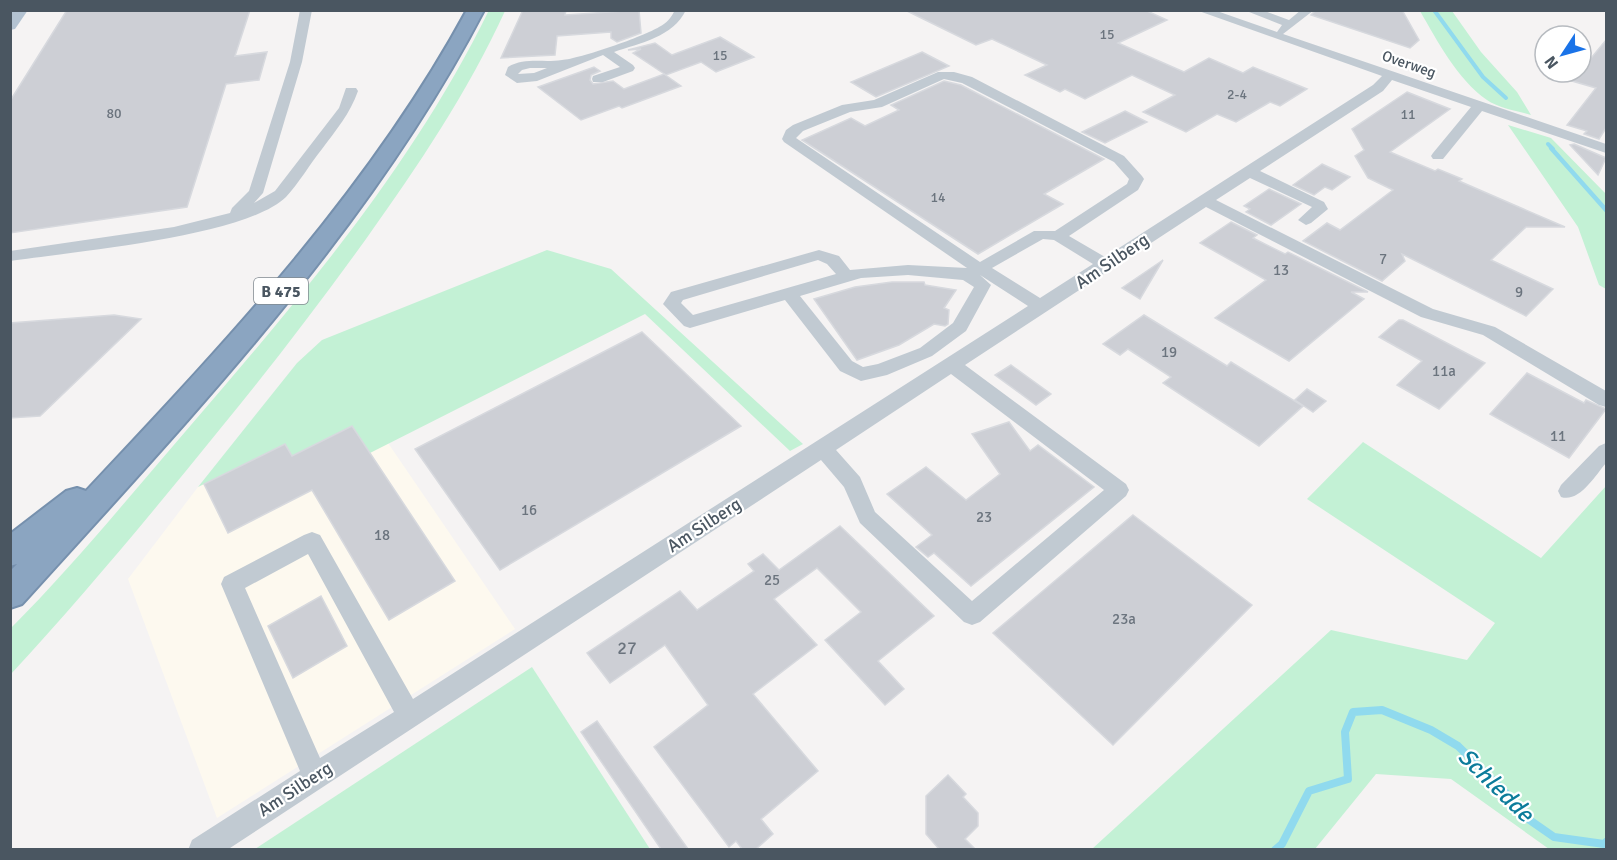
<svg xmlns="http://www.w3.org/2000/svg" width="1617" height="860" font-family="Signika,sans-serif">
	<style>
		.commercial { fill: #fdf9ef }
		.green { fill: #c3f1d5 }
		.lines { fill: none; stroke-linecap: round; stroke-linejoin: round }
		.stream-far2 { stroke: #90daee; stroke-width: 4 }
		.stream-far1 { stroke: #90daee; stroke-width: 4.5 }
		.stream { stroke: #90daee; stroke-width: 8 }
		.building { fill: #cdcfd5; stroke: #d7d9de; stroke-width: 1.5 }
		.highway-casing { stroke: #7690ad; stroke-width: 4 }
		.minor { fill: #c1cad2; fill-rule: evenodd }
		.major { fill: #b3c2d1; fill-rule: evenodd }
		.highway { fill: #8ba5c1; fill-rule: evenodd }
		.labels { text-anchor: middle; stroke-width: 4.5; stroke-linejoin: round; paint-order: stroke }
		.far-number-label { font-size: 14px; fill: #6b747e }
		.far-street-label { font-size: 15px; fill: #4a5661; stroke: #fff }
		.number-label { font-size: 15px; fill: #6b747e }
		.shield { fill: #fff; stroke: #808990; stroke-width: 1.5 }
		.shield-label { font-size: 16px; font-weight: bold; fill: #4a5661 }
		.street-label { font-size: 18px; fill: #4a5661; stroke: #fff }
		.near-number-label { font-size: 18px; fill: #6b747e }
		.near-water-label { font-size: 24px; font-style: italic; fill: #0c7c9b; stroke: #fff }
	</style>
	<rect width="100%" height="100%" fill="#f5f3f3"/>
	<polygon class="commercial" points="352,426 370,452 388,443 515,629 217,818 128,579 198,487 285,444 291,455"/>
	<g class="green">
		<path d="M489,10L505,11C468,92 418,166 366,239C319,304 271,367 220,429C152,513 84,595 11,674V628C75,564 132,493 191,425C302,296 414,164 489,10Z"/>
		<path d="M1420,11H1452L1481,52L1517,92L1531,115C1518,111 1498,108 1487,100C1457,79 1438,42 1420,11Z"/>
		<polygon points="1508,125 1551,138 1606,194 1606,289 1599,285 1578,227"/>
		<polygon points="547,250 611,269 803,444 790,451 645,314 370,453 352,426 292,456 285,444 198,487 297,363 322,340"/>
		<polygon points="1363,442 1541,558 1606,486 1606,849 1549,849 1451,779 1376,774 1315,849 1092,849 1331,630 1467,660 1495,623 1307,499"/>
		<polygon points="532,667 650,849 255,849"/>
	</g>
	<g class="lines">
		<g class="stream-far2">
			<polyline points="1434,10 1483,77 1506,98"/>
			<polyline points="1548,144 1553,149"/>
		</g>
		<polyline class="stream-far1" points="1551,148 1606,210"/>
		<polyline class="stream" points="1275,850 1282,844 1309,791 1348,779 1345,732 1353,712 1382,710 1431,730 1458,746 1507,794 1521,814 1554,837 1604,844 1606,842"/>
	</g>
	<g class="building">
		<polygon points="67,10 250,10 235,56 267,52 259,80 226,84 187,207 10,233 10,101"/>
		<polygon points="523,10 566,10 565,15 639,10 641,33 617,42 611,38 611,32 557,36 555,55 501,58"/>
		<polygon points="905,10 1145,10 1167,20 1118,43 1184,72 1209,58 1243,73 1253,67 1307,89 1280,106 1270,102 1236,122 1217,114 1186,132 1143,112 1175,95 1132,75 1085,99 1065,89 1060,92 1025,75 1047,65 992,39 976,45"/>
		<polygon points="1316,10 1402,10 1419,40 1410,48 1311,15"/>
		<polygon points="720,37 754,57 716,72 701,62 666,75 633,53 641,49 628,50 655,43 672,55"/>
		<polygon points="1606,40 1606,128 1599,139 1584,134 1587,131 1567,125 1596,88 1572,81"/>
		<polygon points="922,52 949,66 876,97 851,82"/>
		<polygon points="594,67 600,71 591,75 590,80 593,84 613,81 624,89 664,74 681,86 622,108 619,106 581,120 538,87"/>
		<polygon points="944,81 961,85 1104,159 1044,194 1063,204 978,254 802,140 851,118 865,126 899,110 891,105"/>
		<polygon points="1407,92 1450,109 1390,152 1435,171 1438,169 1462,179 1459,181 1565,227 1526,227 1491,260 1553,289 1526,316 1402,254 1405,261 1382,281 1303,241 1327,223 1340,230 1393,190 1368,178 1355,156 1364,150 1352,129"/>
		<polygon points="1125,111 1147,122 1105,143 1082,132"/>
		<polygon points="1574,144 1606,158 1598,175 1570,145"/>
		<polygon points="1322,164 1350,177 1332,190 1325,187 1314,195 1293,185"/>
		<polygon points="1269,189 1301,204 1271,225 1246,212 1250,209 1244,206"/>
		<polygon points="1231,222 1257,235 1253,238 1285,254 1288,252 1368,292 1351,292 1364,299 1289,361 1215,318 1266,280 1200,243"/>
		<polygon points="1163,260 1140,299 1122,288"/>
		<polygon points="892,282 924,282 925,285 956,290 944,308 949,310 948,324 945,326 934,324 899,345 857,360 814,299 855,287"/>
		<polygon points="114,315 141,319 40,416 10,418 10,323"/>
		<polygon points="1144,315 1227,366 1231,362 1303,406 1259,446 1163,383 1171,377 1128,349 1120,355 1103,344"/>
		<polygon points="1399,320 1403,320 1485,363 1439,409 1397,385 1422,361 1379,337"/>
		<polygon points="642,332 741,426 500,570 415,449"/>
		<polygon points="1011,365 1051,394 1036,405 995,375"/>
		<polygon points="1527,373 1584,403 1586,400 1606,409 1569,458 1490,414"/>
		<polygon points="1307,389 1326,401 1313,412 1295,400"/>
		<polygon points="1009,422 1030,451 1038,445 1094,487 971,586 934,553 928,557 916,547 932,535 887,494 926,467 966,500 1000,474 972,434"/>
		<polygon points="352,426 455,581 389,620 312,490 228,533 204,484 285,444 292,456"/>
		<polygon points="1133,515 1252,605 1113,745 993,633"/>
		<polygon points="840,526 934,616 878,661 904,689 885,705 825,640 861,612 817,568 774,599 817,645 753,694 818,771 761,819 773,834 756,849 742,849 736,841 729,847 654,747 708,705 665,645 610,683 587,653 680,591 697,610 754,571 748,564 763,554 779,570"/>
		<polygon points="321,596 347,646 293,678 268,626"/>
		<polygon points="597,721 620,754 688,849 661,849 581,732"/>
		<polygon points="948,775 966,794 963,797 978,813 978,826 965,839 975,849 939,849 926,834 926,796"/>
	</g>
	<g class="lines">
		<g class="highway-casing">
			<path id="highway" d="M467,10H484C369,232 188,420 22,604L10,608V571L17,564L10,566V534L66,491L77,488L86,491C226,342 369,191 467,10Z"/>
		</g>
		<g class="minor">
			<path d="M300,10H312L302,62L263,193L254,203L275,191L339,108L346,88H356L358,91C350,114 336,130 322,149C310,164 299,183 286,197C245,237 71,252 10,261V251L174,227L230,213L232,208L249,191L290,62Z"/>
			<path d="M675,10H686C673,37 640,43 614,52L633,65L635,68L633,71L603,82H593L592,79L593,76L620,67L603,55L537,81L517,83L505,75L508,67C525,57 543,63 562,60C579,59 645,36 659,27C667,23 671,18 675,10ZM530,68H547L534,73L518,74L522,70Z"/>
			<path d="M1196,10H1214L1277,32L1282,25L1244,10H1262L1289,20L1301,10H1314L1283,34L1606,144V153L1482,111L1443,159H1433L1431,156L1433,153L1471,107L1392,80L1383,91L1260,171L1324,202L1328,209L1311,223L1306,225L1298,220L1312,207L1250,178L1216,200L1433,309L1495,327L1606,391V407L1599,405L1483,335L1421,317L1206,207L965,365L1126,484L1129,490L1126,496L980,622L972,625L964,622L860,523L844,487L821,460L227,850H188L192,840L300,771L221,584L224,577L304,535L312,532L320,535L413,699L1028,306L980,275L991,285L966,331L932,356L887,375L861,381L840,371L785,300L690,328L684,326L663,304L671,292L819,250L839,256L850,270L908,265L967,268L784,142L782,139L786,130L793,125L842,105L874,100L938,72H954L972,77L1124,156L1142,176L1144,179L1138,190L1069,236L1105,257L1373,85L1382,76ZM944,79L962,83L1114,162L1129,179L1127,184L1055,231H1034L980,262L796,138L803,131L850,112L882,107ZM1043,239L1054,240L1093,264L1040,298L992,268ZM818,260L827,264L836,274L693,315L681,303L683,300ZM908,275L963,280L974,287L953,323L920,348L878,364L863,367L852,361L800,296L861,278ZM951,374L1104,490L972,601L875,512L860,477L836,450ZM308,554L394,712L320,758L245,588Z"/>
			<path d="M1606,443V463C1595,476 1579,503 1561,497L1558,491L1561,485L1599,446Z"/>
		</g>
		<polygon class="major" points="13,10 28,10 15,29 10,30 10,14"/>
		<use href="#highway" class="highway"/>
	</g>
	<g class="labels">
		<g class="far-number-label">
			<text x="1107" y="39">15</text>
			<text x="720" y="60">15</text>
			<text x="1237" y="99">2-4</text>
			<text x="114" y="118">80</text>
			<text x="1408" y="119">11</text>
			<text x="938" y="202">14</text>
		</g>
		<g class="far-street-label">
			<text transform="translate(1409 64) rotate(19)" y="5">Overweg</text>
		</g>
		<g class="number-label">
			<text x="1383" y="264">7</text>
			<text x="1281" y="275">13</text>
			<text x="1519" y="297">9</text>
			<text x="1169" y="357">19</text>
			<text x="1444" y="376">11a</text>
			<text x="1558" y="441">11</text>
			<text x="529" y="515">16</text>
			<text x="984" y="522">23</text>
			<text x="382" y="540">18</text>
			<text x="772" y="585">25</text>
			<text x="1124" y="624">23a</text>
		</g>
		<rect class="shield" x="254" y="278" width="54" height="26" rx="4.5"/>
		<g class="shield-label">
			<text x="281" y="297">B 475</text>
		</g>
		<g class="street-label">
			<text transform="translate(1112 261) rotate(-34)" y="6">Am Silberg</text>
			<text transform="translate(704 525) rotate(-33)" y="6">Am Silberg</text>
			<text transform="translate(295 789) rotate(-33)" y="6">Am Silberg</text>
		</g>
		<g class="near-number-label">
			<text x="627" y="654">27</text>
		</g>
		<g class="near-water-label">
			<text transform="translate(1496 785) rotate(44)" y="8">Schledde</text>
		</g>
	</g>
	<rect width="1617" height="860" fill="none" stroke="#4a5661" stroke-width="24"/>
	<g transform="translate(1563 54) rotate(234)"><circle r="28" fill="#ffffff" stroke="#b7bbc0" stroke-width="1.5"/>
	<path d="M0-4.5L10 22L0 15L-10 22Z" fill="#1a73e8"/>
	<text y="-9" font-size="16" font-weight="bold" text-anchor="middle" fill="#4a5661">N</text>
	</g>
</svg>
